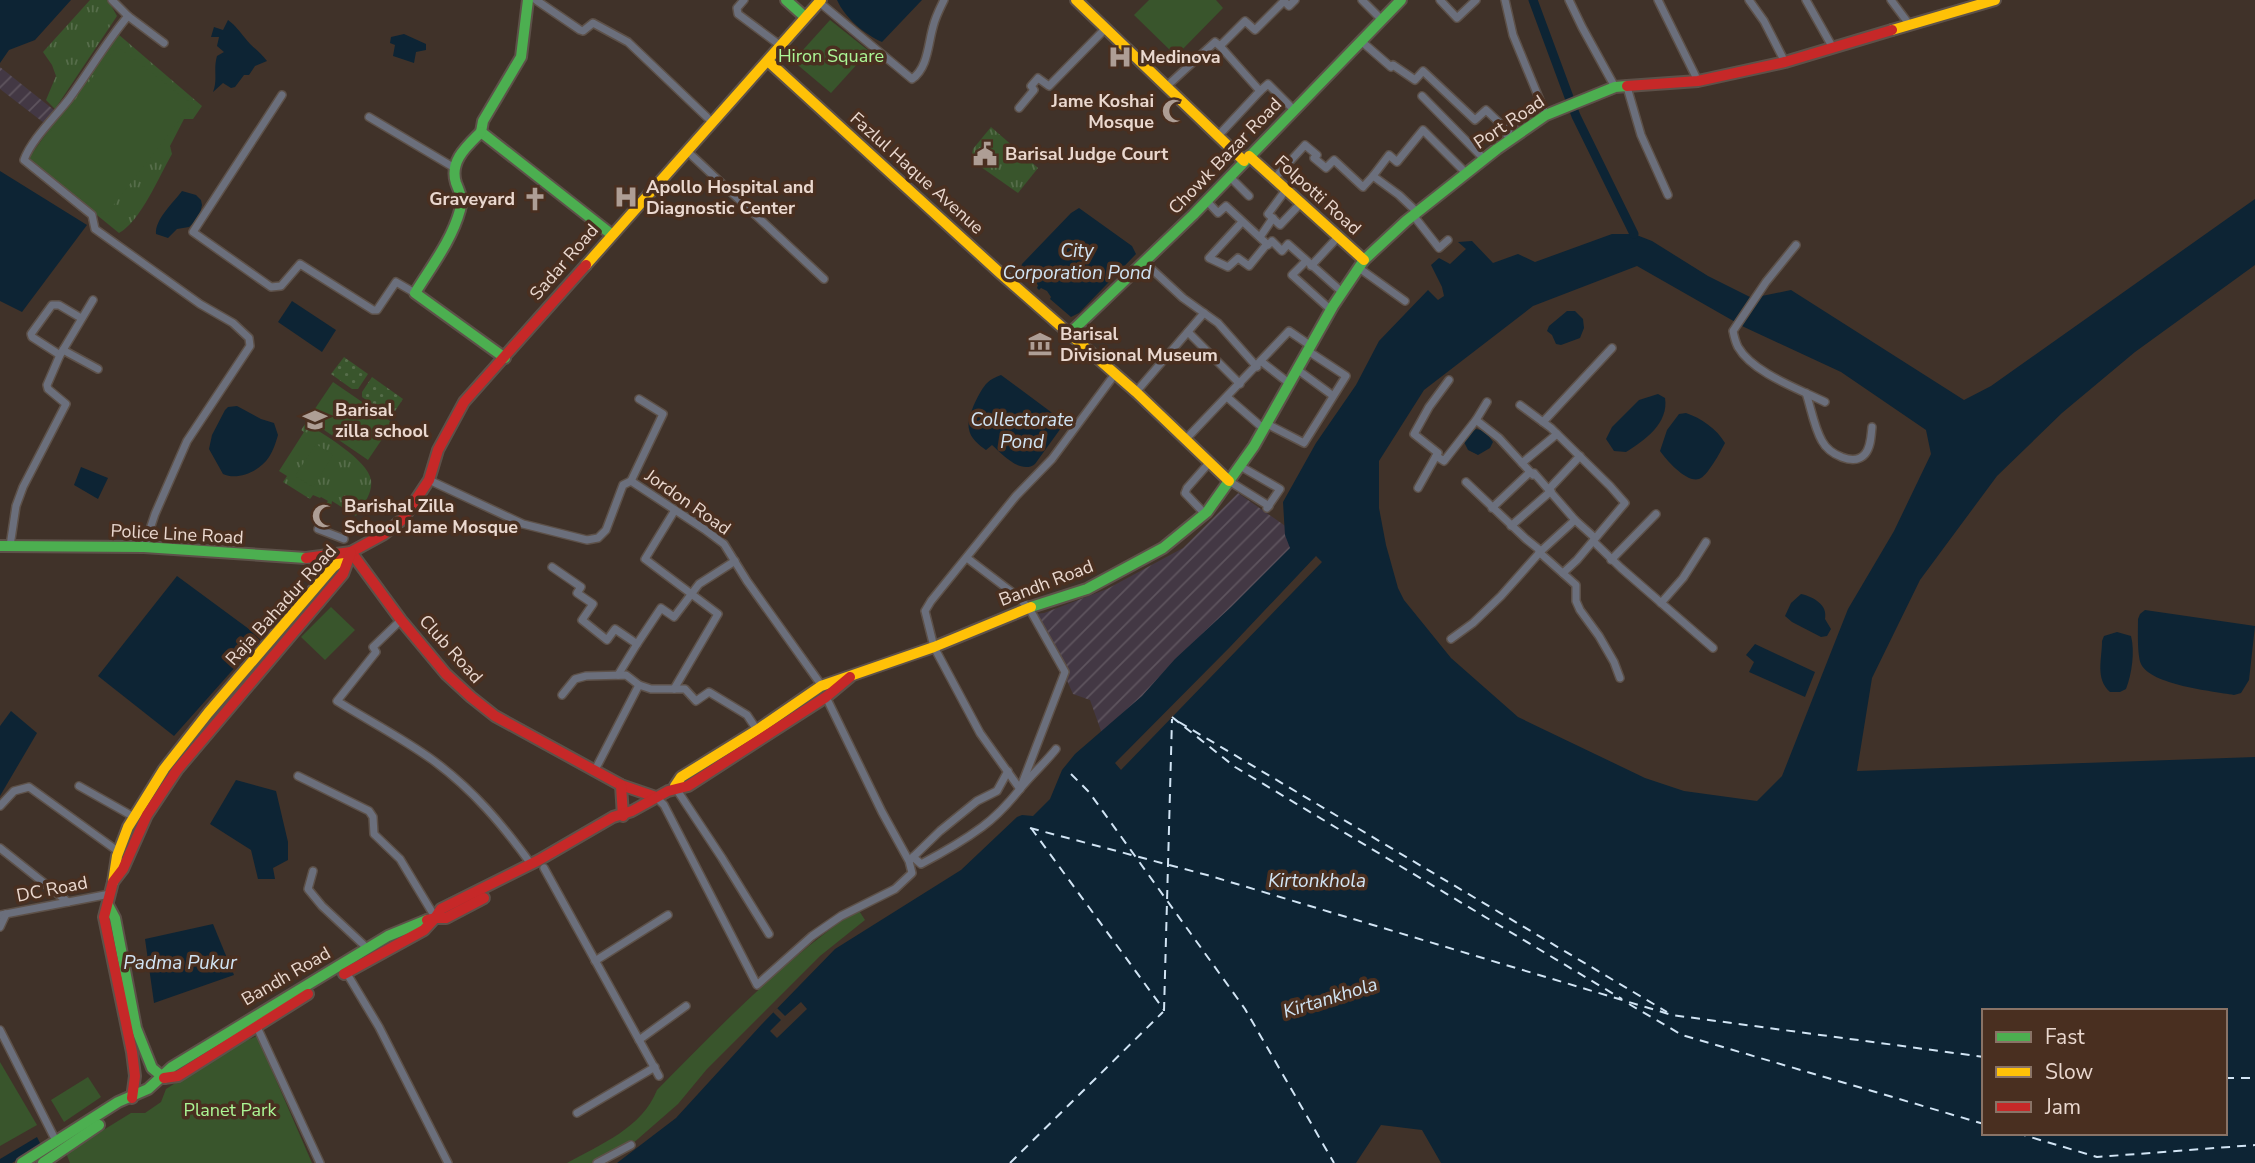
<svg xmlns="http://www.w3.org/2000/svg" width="2255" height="1163" font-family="'Nunito Sans',sans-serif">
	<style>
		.industrial { fill: url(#industrial-furrows) }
		.grass { fill: url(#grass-tufts) }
		.park { fill: #39552c }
		.garden { fill: url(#garden-dots) }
		.water { fill: #0d2434; fill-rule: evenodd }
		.pier { fill: #403229 }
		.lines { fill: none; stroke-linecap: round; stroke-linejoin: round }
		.canal { stroke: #0d2434; stroke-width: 9 }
		.ferry { stroke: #d1e4f4; stroke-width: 2; stroke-dasharray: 9 7; stroke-linecap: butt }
		.street-casing { stroke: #5d5149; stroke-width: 10 }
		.fast-casing { stroke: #5d5149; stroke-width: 14 }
		.slow-casing { stroke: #5d5149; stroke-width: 14 }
		.jam-casing { stroke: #5d5149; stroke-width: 14 }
		.street { stroke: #6b6f7c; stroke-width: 7 }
		.fast { stroke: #4caf50; stroke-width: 10 }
		.slow { stroke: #ffc107; stroke-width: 10 }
		.jam { stroke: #c62828; stroke-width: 10 }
		.labels { text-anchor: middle; stroke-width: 7; stroke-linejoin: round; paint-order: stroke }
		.park-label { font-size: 18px; fill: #acf695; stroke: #492f20 }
		.poi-label { font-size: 18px; font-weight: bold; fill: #ead8cf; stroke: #492f20; text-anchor: start }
		.street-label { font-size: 18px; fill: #ead8cf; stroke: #492f20 }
		.water-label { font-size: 19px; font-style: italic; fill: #d1e4f4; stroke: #492f20 }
	</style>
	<defs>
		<pattern id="industrial-furrows" width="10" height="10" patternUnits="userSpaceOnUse" patternTransform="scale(1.75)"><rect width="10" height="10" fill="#433844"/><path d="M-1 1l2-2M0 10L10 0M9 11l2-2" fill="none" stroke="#5e545e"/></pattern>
		<pattern id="grass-tufts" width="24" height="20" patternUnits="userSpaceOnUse" patternTransform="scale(1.75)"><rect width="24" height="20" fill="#39552c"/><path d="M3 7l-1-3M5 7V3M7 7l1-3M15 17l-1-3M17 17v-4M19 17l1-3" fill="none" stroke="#566d4a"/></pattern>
		<pattern id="garden-dots" width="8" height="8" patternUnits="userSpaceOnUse" patternTransform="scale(1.75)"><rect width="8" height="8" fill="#39552c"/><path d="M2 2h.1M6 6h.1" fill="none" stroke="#566d4a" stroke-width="1.8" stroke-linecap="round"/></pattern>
	</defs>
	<rect width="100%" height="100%" fill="#403229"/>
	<g class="industrial">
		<polygon points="0,67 54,110 44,123 0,89"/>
		<polygon points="1238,493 1301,537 1115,770 1090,700 1073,694 1052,647 1034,614 1044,613 1107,589 1183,548"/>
	</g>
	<g class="grass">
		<polygon points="90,0 108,0 117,16 55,109 46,100 56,76 52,65 43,52"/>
		<path d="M118,34L202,106L193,119H184L170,146L172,154C159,176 141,221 119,233L28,159Z"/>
		<polygon points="991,127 1038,168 1018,193 981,167 972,154 973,149"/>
		<path d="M306,423C323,434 368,460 371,480C373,493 363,505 356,516L332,501L331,507L325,505L328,501L321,497L320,498L313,495L310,499L283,482L287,476L279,471L304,432L301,430Z"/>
	</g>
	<g class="park">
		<polygon points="1149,0 1216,0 1223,8 1176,56 1134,15"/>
		<polygon points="830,20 869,51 831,93 793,61"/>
		<polygon points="117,46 192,104 105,216 30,158"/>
		<polygon points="333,382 393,423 368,460 308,419"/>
		<polygon points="316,444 333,455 313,487 295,476"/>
		<polygon points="331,607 355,630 325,660 301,637"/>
		<path d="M858,909L865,920L820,956L707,1069L678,1104L631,1145L616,1149L595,1163H567C601,1144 642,1128 657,1090C721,1025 783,961 858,909Z"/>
		<polygon points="257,1036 312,1163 70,1163 66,1153 131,1113 145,1113 161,1102 166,1089 233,1046"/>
		<polygon points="0,1062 37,1125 0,1146"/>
		<polygon points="88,1077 101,1097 64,1122 51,1100"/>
	</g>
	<g class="garden">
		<polygon points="344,357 368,374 358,389 352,389 331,374"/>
		<polygon points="372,377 403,399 391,417 362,397 362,392"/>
	</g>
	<g class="water">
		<polygon points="0,0 71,0 35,40 9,50 0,63"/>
		<path d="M837,0H922L882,42C864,34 845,18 837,0Z"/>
		<path d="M228,20C236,26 239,31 245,38C251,46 260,52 267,61L255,66L249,75H244L235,87L231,88L223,83L213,92C218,79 213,70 217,56L224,52L217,46L219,37H211L214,27L223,30Z"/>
		<polygon points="404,34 426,44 426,50 416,52 414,63 393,56 395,45 390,43 391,37"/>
		<polygon points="0,171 87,225 22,312 0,301"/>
		<path d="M182,191L196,195L201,200L202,205L199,218L189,227L177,229L168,238L156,234C155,219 173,203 182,191Z"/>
		<path d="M2255,199V265L2135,352L2062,413L1997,476L1920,580L1872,678L1857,771L2255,757V1163H1441L1422,1130L1381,1125L1356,1163H617L676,1118L762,1024L835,949L961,870L1017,817L1022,815L1033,816L1050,799L1062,770L1075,754L1142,696L1175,659L1231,607L1290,548L1285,535L1283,502L1316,443L1356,385L1379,341L1428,290L1438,300L1444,296L1442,287L1431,265L1439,258L1450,264L1466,249L1458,242L1472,241L1493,263L1518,254L1535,262L1612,234H1634L1652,241L1708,276L1752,298L1791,290L1964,400L1991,386ZM1637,266L1744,327L1841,372L1926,430L1931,454L1894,531L1848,609L1782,776L1757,801L1684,791L1645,778L1518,717L1451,658L1404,600L1398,588L1386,545L1379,508V461L1424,390L1533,306ZM1984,1011H2225V1133H1984Z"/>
		<polygon points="1079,208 1132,246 1136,254 1079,313 1071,317 1050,299 1051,297 1047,291 1041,288 1039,290 1037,288 1038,285 1032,280 1030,282 1020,271 1022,264 1071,213"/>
		<polygon points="292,301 336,330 322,352 278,322"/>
		<polygon points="1567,311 1575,311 1583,319 1584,328 1580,338 1561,345 1556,344 1552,335 1547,331 1549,326"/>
		<path d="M1001,375L1059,418L1061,428L1035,464C1021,475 1002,454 992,445L986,450C979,445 970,438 969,429C966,419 979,391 987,383C991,379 996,377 1001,375Z"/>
		<path d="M1658,394L1665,398C1669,423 1645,440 1626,452L1614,451L1606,439L1612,427L1639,400Z"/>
		<path d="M237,406L261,419L274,423L278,435C276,442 273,451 269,457C260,471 238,481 223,474L209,449L212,435L225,410L228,407Z"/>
		<path d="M1686,413C1701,418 1717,429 1725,443C1721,451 1707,477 1699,479C1687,483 1667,461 1660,451L1667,430L1679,414Z"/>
		<polygon points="1476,429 1485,431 1493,442 1490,448 1478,455 1468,450 1464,442 1465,437"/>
		<polygon points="81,467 108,478 98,499 74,485"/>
		<polygon points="177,576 261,638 174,736 98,676"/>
		<path d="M1801,594C1814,597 1828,605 1825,619L1831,629L1827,636L1821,637L1792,622L1785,616L1791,603Z"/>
		<path d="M2145,610L2255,626L2249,680L2241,693L2234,695C2212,691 2151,685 2141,664C2137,655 2138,629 2138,619L2140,614Z"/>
		<path d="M2117,632L2131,636C2135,651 2132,674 2126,689L2120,692H2110C2095,679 2102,659 2102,641L2104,636Z"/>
		<polygon points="1755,644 1815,672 1805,697 1749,672 1754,662 1746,655"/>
		<polygon points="11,711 37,733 0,796 0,726"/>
		<polygon points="236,780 276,791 288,842 288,860 273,868 275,879 258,879 251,850 210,824"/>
		<polygon points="213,924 234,975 154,1003 145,939"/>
		<polygon points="37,1137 41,1145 12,1163 0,1163 0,1159"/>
	</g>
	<g class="pier">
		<polygon points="1316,556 1322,562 1121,770 1115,763 1230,647"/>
		<polygon points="801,1002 807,1009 777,1038 770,1031 781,1020 773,1012 777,1008 785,1016"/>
	</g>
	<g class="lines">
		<polyline class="canal" points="1533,0 1576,116 1634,234"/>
		<g class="ferry">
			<polyline points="1172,717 1235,767 1622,999"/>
			<polyline points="1179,722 1667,1012"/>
			<polyline points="1071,774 1089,792 1245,1009 1334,1163"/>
			<polyline points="1030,828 1207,875 1672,1015 1984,1057"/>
			<polyline points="1031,828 1164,1010"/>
			<polyline points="1629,1004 1682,1035 1984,1124"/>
			<polyline points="1164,1011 1172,719"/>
			<polyline points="2225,1078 2255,1078"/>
			<polyline points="2017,1133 2097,1157 2255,1145"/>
			<polyline points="1010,1163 1163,1012"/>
		</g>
		<g class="street-casing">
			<g id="street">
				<path d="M112,0L128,16C106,42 89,72 69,99C55,117 31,140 24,160L92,215L95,229L200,304L233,323L249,338L250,346L187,441L155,514L144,547"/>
				<polyline points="536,0 580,30 583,31 593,23 628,42 712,122"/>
				<polyline points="744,0 737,8 738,14 781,46"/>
				<polyline points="1362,0 1382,20"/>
				<polyline points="1440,0 1457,18 1476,0"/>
				<polyline points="1505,0 1513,35 1546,115"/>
				<polyline points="1569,0 1582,27 1615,87"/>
				<polyline points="1658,0 1698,81"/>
				<polyline points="1749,0 1764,21 1785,62"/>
				<polyline points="1806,0 1833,48"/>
				<polyline points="1891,0 1909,24"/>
				<path d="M819,2L912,79C928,68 928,44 933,27C935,18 940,8 944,0"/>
				<polyline points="128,16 164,43"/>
				<polyline points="1361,41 1391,67 1393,65 1415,80 1423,71 1475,120 1486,110 1508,131"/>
				<polyline points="1220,46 1260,91 1268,84 1294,110"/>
				<polyline points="1167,86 1215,42 1220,46 1245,21 1255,30 1284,1 1289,6 1295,0"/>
				<polyline points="1627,87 1641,135 1668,195"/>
				<polyline points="282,95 193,232 271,287 281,286 300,264 373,310 377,310 396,282 415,293"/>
				<polyline points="1422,96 1484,159"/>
				<polyline points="1019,108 1034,90 1031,86 1038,78 1049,86 1106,28"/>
				<polyline points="369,117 453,167"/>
				<path d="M1507,135C1511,120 1529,113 1541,103"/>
				<polyline points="1218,136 1260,91"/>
				<polyline points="687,151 824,279"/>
				<polyline points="1229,176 1249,196"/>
				<polyline points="1373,176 1389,155 1397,162 1423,130 1466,173"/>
				<polyline points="1273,180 1305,145 1317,155 1314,158 1326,168 1334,160 1363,187 1373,176 1399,195 1417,212"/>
				<polyline points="1285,191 1268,214 1280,225 1300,204"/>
				<polyline points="1206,200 1218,213 1226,206 1268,245 1272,241 1282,251 1288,244 1342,292"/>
				<polyline points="1413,215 1439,248 1448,240"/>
				<polyline points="1242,222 1209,258 1211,259 1228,267 1238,258 1249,266 1267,244"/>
				<polyline points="1260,237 1273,218"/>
				<path d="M1796,245L1766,282L1733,331C1734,336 1736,343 1738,347C1753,373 1799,389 1825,402"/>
				<polyline points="1306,261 1292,275 1331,310"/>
				<polyline points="1144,262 1183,298 1218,323 1257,367"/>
				<polyline points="1311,266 1338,237"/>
				<polyline points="1359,268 1405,301"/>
				<polyline points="1188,332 1240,384"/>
				<polyline points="63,350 98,369"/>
				<polyline points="60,355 32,337 31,334 52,305 59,305 81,318"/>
				<polyline points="1262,362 1290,384"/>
				<polyline points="1298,370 1332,395"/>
				<polyline points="1449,380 1429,407 1414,434 1438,453 1436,456 1444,461 1476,420"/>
				<polyline points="1136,392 1204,313"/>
				<path d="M1806,393C1811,408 1814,427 1822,441C1829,454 1854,467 1865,454C1871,447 1871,436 1872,427"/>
				<polyline points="1227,397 1264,429"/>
				<polyline points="1487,402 1476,420 1499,438 1533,475 1534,473 1575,520"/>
				<polyline points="1520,405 1551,428 1610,486 1625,503 1593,541 1621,568 1713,648"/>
				<polyline points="1543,422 1612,348"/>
				<polyline points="1267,424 1304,443 1346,376 1308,351"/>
				<polyline points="1186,439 1289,331 1311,346"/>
				<polyline points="1522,463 1557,434"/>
				<polyline points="1240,466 1280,489 1267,508"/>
				<polyline points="429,480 523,524 587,540 598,538 606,530 623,485 631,481 704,529 724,544 747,581 822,686"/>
				<polyline points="631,481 663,414 639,399"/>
				<polyline points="1229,481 1269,506"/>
				<polyline points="1418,488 1436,456"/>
				<polyline points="1549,489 1580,456"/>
				<polyline points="1492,508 1530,472"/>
				<polyline points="1205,514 1185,493 1187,488 1209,463"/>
				<polyline points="1511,526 1551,491"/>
				<polyline points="318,529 344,539"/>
				<polyline points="10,546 16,506 23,487 66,404 48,389 47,385 60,355 93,300"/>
				<polyline points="1541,551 1575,520 1595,538"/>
				<polyline points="1539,552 1576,585 1576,601 1580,610 1599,636 1614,662 1620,678"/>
				<polyline points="967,558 1013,593 1029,608 1065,672 1020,789"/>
				<polyline points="1611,560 1656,514"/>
				<polyline points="552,567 581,587 577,593 593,604 582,620 607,640 615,629 637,644 618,675"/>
				<polyline points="1563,573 1577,560 1593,541"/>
				<polyline points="1661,603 1683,578 1706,542"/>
				<path d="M401,620L373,647L376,652L337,701C369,721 404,739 434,761C474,791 502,824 531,864"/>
				<polyline points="1451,639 1473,623 1501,596 1541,551 1526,539 1466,482"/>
				<polyline points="637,644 661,608 674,617 699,584 735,561"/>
				<polyline points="674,689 718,614 645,559 675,510"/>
				<polyline points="562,695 575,679 586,676 626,675 639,685 651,689 685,689 696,701 709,692 747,715 757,730"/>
				<polyline points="595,770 639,685"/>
				<polyline points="298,776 369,811 373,817 374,834 400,859 435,917"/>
				<polyline points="79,786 134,817"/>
				<polyline points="675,787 722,858 769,934"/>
				<polyline points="1020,789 980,733 934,647 925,611 931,601 1016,496 1052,459 1115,374"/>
				<polyline points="656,797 664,805 757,985 812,936 841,916 895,889 912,873 909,861 882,812 826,697"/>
				<polyline points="0,806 14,791 29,787 119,852"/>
				<polyline points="0,848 68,902"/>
				<path d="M913,857L921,864C942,853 963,841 982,827C997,816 1008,804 1020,789C1031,775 1045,763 1056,749"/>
				<polyline points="911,859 940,831 977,801 997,791 1008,771"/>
				<polyline points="544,868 659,1076"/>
				<polyline points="313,871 308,889 322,906 367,948"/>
				<polyline points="0,915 110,894"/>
				<polyline points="0,927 6,914"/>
				<polyline points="595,961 668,915"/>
				<polyline points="346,972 379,1027 448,1163"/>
				<polyline points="257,1027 320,1163"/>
				<polyline points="0,1030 56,1141"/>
				<polyline points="639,1040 686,1006"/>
				<polyline points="577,1113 655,1067"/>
				<polyline points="597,1163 631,1145"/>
			</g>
		</g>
		<g class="fast-casing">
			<g id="fast">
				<polyline points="528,0 521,57 483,121 481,132 611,234"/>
				<polyline points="786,0 805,17"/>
				<path d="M481,132C467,146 449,161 456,183C460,193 463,199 460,210C452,240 431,267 415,293L505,358"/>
				<polyline points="1070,333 1193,215 1401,0"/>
				<polyline points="1229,481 1254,446 1333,306 1364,260 1406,221 1497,149 1546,115 1615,87 1627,86"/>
				<polyline points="0,546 144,547 306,558"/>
				<polyline points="1031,607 1087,589 1163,548 1207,512 1229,481"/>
				<polyline points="108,905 115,918 136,1028 152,1068 164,1078"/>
				<polyline points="22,1163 118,1102 148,1089 172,1067 322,976 388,936 427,920"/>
				<polyline points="43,1163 99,1125"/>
			</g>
		</g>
		<g class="slow-casing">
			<g id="slow">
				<polyline points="1076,0 1244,161"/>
				<polyline points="1892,30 1995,0"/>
				<polyline points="768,61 1000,273 1136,392 1229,481"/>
				<polyline points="1249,156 1364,260"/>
				<polyline points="586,265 821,0"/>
				<polyline points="675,786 681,777 757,730 821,686 934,647 1031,607"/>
				<polyline points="113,882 117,856 128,827 164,769 208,713 333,567 349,554"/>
			</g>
		</g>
		<g class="jam-casing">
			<g id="jam">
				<polyline points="1627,86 1698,81 1785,62 1892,30"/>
				<polyline points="351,552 401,620 446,674 471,697 495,716 621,785 656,797"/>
				<polyline points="306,558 351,552 384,534 403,519 429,480 438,450 464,402 586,265"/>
				<polyline points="621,785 623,816"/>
				<polyline points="427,920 435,918 441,909 539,860 613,817 632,811 668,791 688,786 826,697 850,677"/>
				<polyline points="344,974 424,930 435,918 446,918 484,898"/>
				<polyline points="164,1078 178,1076 308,994"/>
				<polyline points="132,1098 135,1076 132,1052 104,917 113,882 123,869 147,815 177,770 343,574 351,552"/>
			</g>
		</g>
		<use href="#street" class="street"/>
		<use href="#fast" class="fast"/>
		<use href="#slow" class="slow"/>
		<use href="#jam" class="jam"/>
	</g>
	<defs>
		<g id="hospital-bare" transform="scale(1.89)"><path d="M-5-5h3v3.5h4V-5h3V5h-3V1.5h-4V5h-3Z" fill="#ae9e95" stroke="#492f20" stroke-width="2.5" paint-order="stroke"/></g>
		<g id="mosque-bare" transform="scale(1.89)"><path d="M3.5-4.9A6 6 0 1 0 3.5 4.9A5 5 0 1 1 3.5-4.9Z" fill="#ae9e95" stroke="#492f20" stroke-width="2.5" paint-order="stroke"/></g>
		<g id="civic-bare" transform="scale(1.89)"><path d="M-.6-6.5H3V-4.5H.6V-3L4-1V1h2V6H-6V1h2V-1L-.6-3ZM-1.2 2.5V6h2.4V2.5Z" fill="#ae9e95" stroke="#492f20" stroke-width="2.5" paint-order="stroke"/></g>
		<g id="church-bare" transform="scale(1.89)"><path d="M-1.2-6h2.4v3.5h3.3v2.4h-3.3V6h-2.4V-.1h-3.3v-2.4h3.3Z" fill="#ae9e95" stroke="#492f20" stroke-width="2.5" paint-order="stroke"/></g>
		<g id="museum-bare" transform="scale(1.89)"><path d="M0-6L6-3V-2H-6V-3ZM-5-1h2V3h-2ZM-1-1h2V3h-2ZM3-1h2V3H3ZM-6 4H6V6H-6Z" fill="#ae9e95" stroke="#492f20" stroke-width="2.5" paint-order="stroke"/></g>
		<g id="school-bare" transform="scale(1.89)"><path d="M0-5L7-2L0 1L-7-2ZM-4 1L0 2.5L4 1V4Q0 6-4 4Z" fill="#ae9e95" stroke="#492f20" stroke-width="2.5" paint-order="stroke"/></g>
	</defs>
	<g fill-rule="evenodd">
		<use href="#hospital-bare" x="1120" y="57"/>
		<use href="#mosque-bare" x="1174" y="111"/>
		<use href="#civic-bare" x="985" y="154"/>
		<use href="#hospital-bare" x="626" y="197"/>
		<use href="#church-bare" x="535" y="199"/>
		<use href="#museum-bare" x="1040" y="344"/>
		<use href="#school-bare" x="315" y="420"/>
		<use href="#mosque-bare" x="324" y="516"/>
	</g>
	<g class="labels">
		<g class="park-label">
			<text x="831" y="62">Hiron Square</text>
			<text x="230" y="1116">Planet Park</text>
		</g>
		<g class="poi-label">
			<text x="1140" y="63">Medinova</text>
			<text x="1154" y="107" text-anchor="end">Jame Koshai<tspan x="1154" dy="21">Mosque</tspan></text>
			<text x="1005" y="160">Barisal Judge Court</text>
			<text x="646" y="193">Apollo Hospital and<tspan x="646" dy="21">Diagnostic Center</tspan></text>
			<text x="515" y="205" text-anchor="end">Graveyard</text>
			<text x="1060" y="340">Barisal<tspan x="1060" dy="21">Divisional Museum</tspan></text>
			<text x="335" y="416">Barisal<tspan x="335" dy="21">zilla school</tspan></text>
			<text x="344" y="512">Barishal Zilla<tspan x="344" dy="21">School Jame Mosque</tspan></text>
		</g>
		<g class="street-label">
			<text transform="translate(1509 122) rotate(-34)" y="6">Port Road</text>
			<text transform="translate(1225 156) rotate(-46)" y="6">Chowk Bazar Road</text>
			<text transform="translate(917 173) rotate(42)" y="6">Fazlul Haque Avenue</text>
			<text transform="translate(1318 195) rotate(42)" y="6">Folpotti Road</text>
			<text transform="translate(564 262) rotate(-49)" y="6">Sadar Road</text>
			<text transform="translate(688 502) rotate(35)" y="6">Jordon Road</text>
			<text transform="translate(177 534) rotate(3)" y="6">Police Line Road</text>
			<text transform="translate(1046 583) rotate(-21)" y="6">Bandh Road</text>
			<text transform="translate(281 605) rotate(-48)" y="6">Raja Bahadur Road</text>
			<text transform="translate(451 649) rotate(48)" y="6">Club Road</text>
			<text transform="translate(52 889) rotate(-11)" y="6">DC Road</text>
			<text transform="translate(286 976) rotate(-30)" y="6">Bandh Road</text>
		</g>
		<g class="water-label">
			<text x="1077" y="257">City<tspan x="1077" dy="22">Corporation Pond</tspan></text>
			<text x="1022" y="426">Collectorate<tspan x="1022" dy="22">Pond</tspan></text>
			<text x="1317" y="887">Kirtonkhola</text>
			<text x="180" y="969">Padma Pukur</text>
			<text transform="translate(1330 997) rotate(-17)" y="7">Kirtankhola</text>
		</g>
	</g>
	<rect x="1982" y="1009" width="245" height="126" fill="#492f20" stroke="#897366" stroke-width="2"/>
	<rect x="1996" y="1032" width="35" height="10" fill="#4caf50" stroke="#897366" stroke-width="2"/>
	<text x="2045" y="1044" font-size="21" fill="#ead8cf">Fast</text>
	<rect x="1996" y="1067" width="35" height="10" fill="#ffc107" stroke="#897366" stroke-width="2"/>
	<text x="2045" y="1079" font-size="21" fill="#ead8cf">Slow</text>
	<rect x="1996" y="1102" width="35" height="10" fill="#c62828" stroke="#897366" stroke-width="2"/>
	<text x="2045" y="1114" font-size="21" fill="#ead8cf">Jam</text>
</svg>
